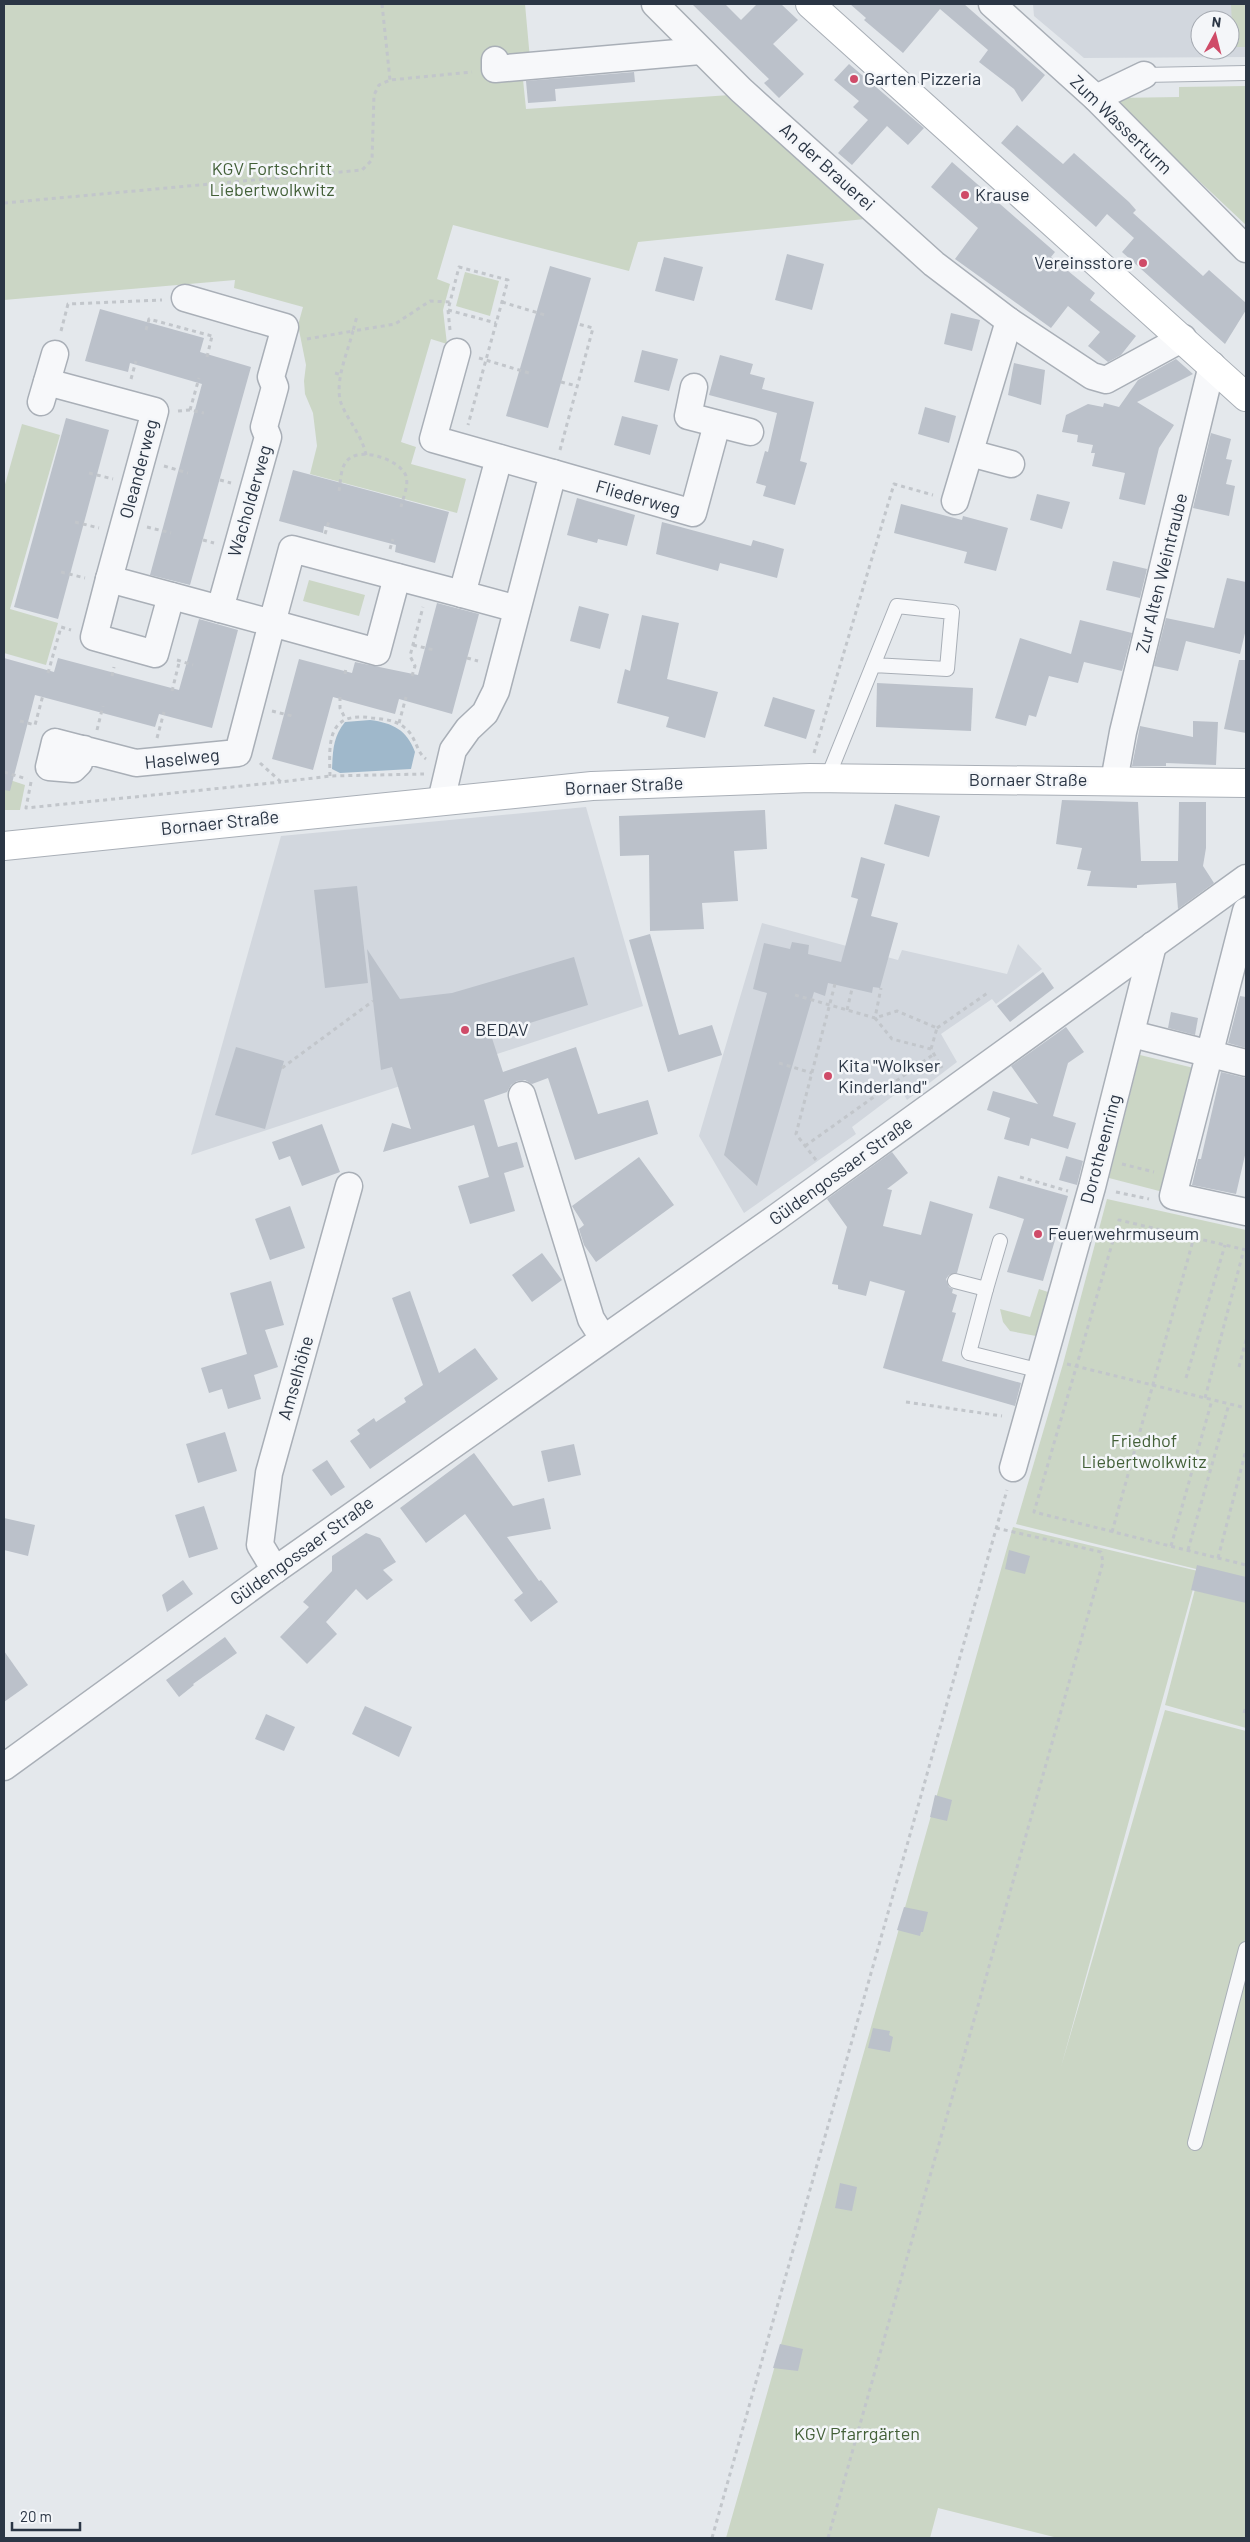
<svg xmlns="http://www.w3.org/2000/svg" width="1250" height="2542" font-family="Barlow,sans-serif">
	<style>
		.built { fill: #d2d7de; fill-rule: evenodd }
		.green { fill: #cbd6c5 }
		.water { fill: #9fb8cb }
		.building { fill: #bbc1ca }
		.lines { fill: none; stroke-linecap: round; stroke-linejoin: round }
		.lane-casing { stroke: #a9afb7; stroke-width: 16 }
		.street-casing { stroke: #a9afb7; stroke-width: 29 }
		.secondary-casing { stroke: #a9afb7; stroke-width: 30 }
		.path { stroke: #c2c6cb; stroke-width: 3; stroke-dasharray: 4 4; stroke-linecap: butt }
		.lane { stroke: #f7f8fa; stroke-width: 14 }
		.street { stroke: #f7f8fa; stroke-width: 26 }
		.secondary { stroke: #fff; stroke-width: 28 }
		.poi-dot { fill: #cf4b68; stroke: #f4f6f9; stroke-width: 2 }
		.labels { text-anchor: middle; stroke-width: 5; stroke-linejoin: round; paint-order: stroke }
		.poi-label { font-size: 18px; fill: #2b3645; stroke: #f4f6f9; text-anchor: start }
		.street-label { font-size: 18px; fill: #2b3645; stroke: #f4f6f9 }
		.park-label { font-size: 18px; fill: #436038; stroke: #f4f6f9 }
	</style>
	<rect width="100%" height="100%" fill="#e4e8ec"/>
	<g class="built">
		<path d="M1033,4H1246V57L1084,58L1034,16ZM1200,20H1230V50H1200Z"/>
		<polygon points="586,807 643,1006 191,1155 281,836"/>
		<polygon points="762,923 898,960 902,950 1007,974 1018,944 1042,969 996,1004 992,999 941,1034 957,1062 907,1100 901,1090 852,1127 856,1134 744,1213 699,1136"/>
	</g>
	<g class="green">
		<polygon points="4,4 525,4 530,59 521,60 526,109 730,95 865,219 638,242 629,271 453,225 437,279 450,284 443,310 447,344 431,339 401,442 416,447 411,464 466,479 457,513 310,474 317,446 313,413 305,394 304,381 306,365 298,325 303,307 234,288 235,280 4,300"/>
		<polygon points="1231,4 1246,4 1246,47 1233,47"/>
		<polygon points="1246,86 1246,225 1130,116 1114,104 1115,98 1179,97 1179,87"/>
		<polygon points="465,272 499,281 490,316 456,306"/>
		<polygon points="22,424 60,435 10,609 58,623 46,665 4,653 4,488"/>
		<polygon points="309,580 365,595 359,616 303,601"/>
		<polygon points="4,778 25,785 20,810 4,810"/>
		<polygon points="1140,1055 1198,1069 1167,1193 1109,1178"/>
		<polygon points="1107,1199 1246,1230 1246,1728 1165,1705 1200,1570 1016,1524 1063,1364"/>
		<polygon points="1039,1289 1048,1292 1036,1336 1010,1331 1003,1322 1000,1309 1030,1317"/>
		<polygon points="1013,1527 1198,1571 1061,2067 1165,1710 1246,1731 1246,2538 1058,2538 938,2508 930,2538 726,2538"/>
	</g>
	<path class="water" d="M370,720C393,723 407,730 415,752L411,769L340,773L332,769C333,750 333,737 345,722Z"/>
	<g class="building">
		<polygon points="692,4 725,4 741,20 757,4 781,4 798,20 773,44 804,74 779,98 764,83 769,79"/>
		<polygon points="850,4 964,4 1045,75 1022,102 1014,89 979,62 988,50 940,9 903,53 864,20 866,18"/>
		<polygon points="849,64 924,128 908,145 887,126 852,165 838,153 868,120 853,107 859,101 834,80"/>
		<polygon points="634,72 635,82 555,89 556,101 528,103 526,81"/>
		<polygon points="1017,125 1063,164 1074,153 1129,202 1136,210 1133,213 1203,276 1209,270 1246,303 1246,310 1225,344 1122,252 1134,238 1107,214 1096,227 1001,143"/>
		<polygon points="952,162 1055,252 1051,257 1095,293 1090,300 1136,336 1121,355 1108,362 1088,346 1100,332 1068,306 1051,328 955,259 978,228 931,187"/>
		<polygon points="787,254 824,264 812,310 775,300"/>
		<polygon points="664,257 703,267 694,301 655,291"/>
		<polygon points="550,266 591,278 548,428 506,416"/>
		<polygon points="100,309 204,338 200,352 251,367 190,585 150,575 202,384 130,363 128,372 85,361"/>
		<polygon points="951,313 980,320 972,351 944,344"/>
		<polygon points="642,350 678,359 669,391 634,382"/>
		<polygon points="720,355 753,364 750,374 765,378 762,389 814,402 800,461 807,463 795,505 763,496 766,486 756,483 765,451 768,452 777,413 709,395"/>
		<polygon points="1176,359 1193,374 1137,402 1174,425 1159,448 1145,505 1119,499 1125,473 1092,466 1095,453 1091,453 1093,445 1077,442 1078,435 1062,432 1066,415 1088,404 1103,407 1104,403 1119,407 1138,380"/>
		<polygon points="1014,363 1045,370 1041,405 1008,395"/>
		<polygon points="925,407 956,416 949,443 918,434"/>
		<polygon points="622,416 658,425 650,455 614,445"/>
		<polygon points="66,418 109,430 58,619 14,607"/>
		<polygon points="1211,433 1231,439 1226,459 1232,460 1226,484 1235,486 1229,516 1193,508"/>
		<polygon points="293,470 449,512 435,563 395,552 396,545 324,526 323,533 279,521"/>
		<polygon points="1037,494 1070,502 1062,529 1030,520"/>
		<polygon points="577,498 635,515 627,546 598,539 597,543 567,535"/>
		<polygon points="901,504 962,520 963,516 1008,528 996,571 964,563 967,552 894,533"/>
		<polygon points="662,522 751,546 753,540 784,549 777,578 720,563 718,571 656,554"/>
		<polygon points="1113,561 1147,569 1140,598 1106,590"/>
		<polygon points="1227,578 1246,582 1246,629 1240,654 1186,641 1178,671 1154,666 1166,618 1214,628"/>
		<polygon points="437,603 479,614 452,714 399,699 395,714 333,697 313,770 272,759 299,659 352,673 355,662 418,675"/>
		<polygon points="579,606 609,614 600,649 570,641"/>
		<polygon points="642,615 679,623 667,679 718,692 705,738 666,727 669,717 617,703 625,669 630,671"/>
		<polygon points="199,619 238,630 212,728 159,714 155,727 35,695 10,791 4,790 4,658 54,672 58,658 179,690"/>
		<polygon points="1080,620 1132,633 1122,671 1084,662 1078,683 1049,676 1036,717 1029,715 1026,726 995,718 1020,638 1071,654"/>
		<polygon points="1239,660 1246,660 1246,733 1224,729"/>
		<polygon points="877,683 973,688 971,731 876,727"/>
		<polygon points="773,697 815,710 806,739 764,726"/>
		<polygon points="1193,721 1218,722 1216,765 1166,763 1166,766 1132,766 1140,726 1193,737"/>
		<polygon points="1062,800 1138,802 1141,861 1178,861 1179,802 1206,802 1206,848 1203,866 1214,883 1178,909 1176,883 1137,885 1137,888 1087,886 1091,871 1077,869 1082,848 1056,844"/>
		<polygon points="895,804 940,816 929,857 884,844"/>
		<polygon points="765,810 767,849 734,851 738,901 702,903 704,929 650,931 649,855 620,856 619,816"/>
		<polygon points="861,857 885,864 871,916 898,923 880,988 873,987 872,993 828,983 825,996 814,992 757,1186 724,1155 767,993 753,989 764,943 790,949 792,942 809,945 808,954 841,962 858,899 851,897"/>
		<polygon points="357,886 368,983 325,988 314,890"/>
		<polygon points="650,934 679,1035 712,1025 722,1055 668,1072 629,940"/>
		<polygon points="367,949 400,999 452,993 574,957 588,1005 491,1035 503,1072 576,1047 598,1114 648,1100 658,1134 575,1160 548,1078 532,1084 525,1080 517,1081 511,1085 507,1092 484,1100 498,1147 517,1142 524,1167 504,1173 515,1211 470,1224 458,1186 489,1177 474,1125 383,1152 392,1123 411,1129 392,1067 381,1070"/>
		<polygon points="1043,972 1054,988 1010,1022 997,1006"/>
		<polygon points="1240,996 1246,997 1246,1048 1228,1043"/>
		<polygon points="1171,1012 1198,1018 1195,1035 1168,1028"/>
		<polygon points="1066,1027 1084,1052 1068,1063 1053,1116 1076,1123 1068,1149 1031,1138 1029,1146 1004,1139 1010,1118 987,1110 993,1091 1038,1104 1011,1066"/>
		<polygon points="236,1047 284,1061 265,1129 215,1115"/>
		<polygon points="1221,1072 1246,1078 1246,1151 1236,1194 1192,1185 1198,1159 1201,1159"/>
		<polygon points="322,1124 340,1172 302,1186 290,1156 279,1160 272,1142"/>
		<polygon points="892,1152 908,1173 887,1189 892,1190 883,1226 921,1235 930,1201 973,1214 957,1273 949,1275 946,1279 949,1287 953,1289 952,1293 957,1295 952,1312 956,1313 942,1361 1021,1383 1015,1406 883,1368 905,1291 870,1281 866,1296 838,1289 838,1285 832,1284 847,1227 827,1199"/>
		<polygon points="1066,1156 1083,1161 1077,1185 1059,1180"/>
		<polygon points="639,1157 674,1205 596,1262 584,1245 579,1229 584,1225 572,1206"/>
		<polygon points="998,1176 1068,1196 1043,1281 1007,1272 1024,1219 989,1208"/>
		<polygon points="290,1206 305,1248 270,1260 255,1219"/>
		<polygon points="542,1253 562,1280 532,1302 512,1275"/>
		<polygon points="271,1281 284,1325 265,1330 278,1367 254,1375 261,1399 228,1409 222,1389 209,1393 201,1368 247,1354 230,1293"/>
		<polygon points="410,1291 439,1373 475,1348 498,1379 370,1469 350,1441 360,1434 357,1430 374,1418 376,1422 406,1402 404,1398 423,1385 392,1298"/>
		<polygon points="225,1432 237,1471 198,1483 186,1444"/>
		<polygon points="574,1444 581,1475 548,1482 541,1451"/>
		<polygon points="474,1453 513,1506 544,1498 551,1529 507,1537 539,1581 541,1580 558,1602 531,1622 514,1600 523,1593 465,1514 426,1543 400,1508"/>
		<polygon points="327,1460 345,1487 331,1496 312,1470"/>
		<polygon points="204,1506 218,1549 189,1558 175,1515"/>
		<polygon points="4,1518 35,1525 28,1556 4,1550"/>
		<polygon points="366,1533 380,1538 396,1562 383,1570 393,1580 367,1600 356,1589 326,1622 337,1634 307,1664 280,1637 309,1607 303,1602 332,1571 332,1556"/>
		<polygon points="1009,1550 1030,1556 1025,1574 1005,1569"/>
		<polygon points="1197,1565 1246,1577 1246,1603 1191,1590"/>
		<polygon points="183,1580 193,1594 167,1612 162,1595"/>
		<polygon points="225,1637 237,1653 193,1684 194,1685 179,1697 166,1680"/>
		<polygon points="4,1651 28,1685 4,1702"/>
		<polygon points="365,1706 412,1727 399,1757 352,1734"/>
		<polygon points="266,1714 295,1727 284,1751 255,1739"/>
		<polygon points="935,1795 952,1800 947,1821 930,1817"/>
		<polygon points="904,1907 928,1912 923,1932 921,1932 920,1936 897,1930"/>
		<polygon points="873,2028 890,2031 889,2035 893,2037 890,2052 868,2048"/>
		<polygon points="840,2183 857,2187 852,2211 835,2208"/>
		<polygon points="780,2344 803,2349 798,2371 773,2368"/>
	</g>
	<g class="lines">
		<g class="lane-casing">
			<g id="lane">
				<polyline points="1144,75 1246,73"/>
				<polyline points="827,779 897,606 952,612 947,669 873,665"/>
				<polyline points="955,1281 986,1289 969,1353 1041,1371"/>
				<polyline points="986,1289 1000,1241"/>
				<polyline points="1195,2143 1246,1949"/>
			</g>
		</g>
		<g class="street-casing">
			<g id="street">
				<polyline points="655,4 741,90 934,264 1009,321 1092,376 1106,380 1183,338"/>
				<polyline points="992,4 1096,98 1246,249"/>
				<polyline points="495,60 495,69 700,51"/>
				<polyline points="1096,98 1144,75"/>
				<polyline points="185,298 285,327 271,377 275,387 264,427 268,437 220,609 272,623 292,549 462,594"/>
				<polyline points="47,382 155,411 109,579 220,609"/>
				<polyline points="694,387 688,416 750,432"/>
				<polyline points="41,402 55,354"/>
				<polyline points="970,453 1011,464"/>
				<polyline points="499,458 462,594 517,609"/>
				<polyline points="553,473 693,513 717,424"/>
				<polyline points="955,501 1009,321"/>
				<polyline points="109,579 94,637 155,654 171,596"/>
				<polyline points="84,749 79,763 73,769 49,767 55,742 136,763 238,753 272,623 377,652 397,577"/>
				<polyline points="1114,781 1123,732 1212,365"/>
				<polyline points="441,801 453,750 468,729 485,713 496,691 553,473 433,439 457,352"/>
				<polyline points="1246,911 1173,1196 1246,1212"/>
				<polyline points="1132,1034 1246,1063"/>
				<polyline points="522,1095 591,1319 603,1338"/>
				<polyline points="1013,1468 1092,1187 1153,945"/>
				<polyline points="275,1570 260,1545 269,1473 349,1186"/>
				<polyline points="4,1767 275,1570 777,1217 1246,878"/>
			</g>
		</g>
		<g class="secondary-casing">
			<g id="secondary">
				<polyline points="810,4 1246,397"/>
				<polyline points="4,846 592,786 810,778 1246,783"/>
			</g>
		</g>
		<g class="path">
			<polyline points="382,4 390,80"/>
			<polyline points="4,203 362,170 372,160 374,95 379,85 390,80 472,72"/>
			<polyline points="502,302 545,315"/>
			<polyline points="448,310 496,323"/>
			<polyline points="146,330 149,319 212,336"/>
			<polyline points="450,330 448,310 459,267 508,280 468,425"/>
			<polyline points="61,331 68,304 162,300"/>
			<polyline points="307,339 353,331 357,316"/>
			<polyline points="207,357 212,336"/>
			<polyline points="479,358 529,373"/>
			<polyline points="335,373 342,375"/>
			<polyline points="131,379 136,361"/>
			<polyline points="561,382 577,386"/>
			<polyline points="190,410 199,378"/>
			<polyline points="178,411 190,410 204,413"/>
			<polyline points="560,450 593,328 578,324"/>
			<path d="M366,455C362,435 348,421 341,403C334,382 348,351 353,331L395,324L430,301L450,302"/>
			<polyline points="164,466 188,473"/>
			<polyline points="89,473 113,479"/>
			<polyline points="220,480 231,483"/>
			<path d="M339,491C341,480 340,465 350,458C364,448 400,460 406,476C409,485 403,498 401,507"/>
			<polyline points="75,522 99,528"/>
			<polyline points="147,527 171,533"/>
			<polyline points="325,534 329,521"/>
			<polyline points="203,540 214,543"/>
			<polyline points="390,549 393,539"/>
			<polyline points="61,572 85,578"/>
			<polyline points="413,645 434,650"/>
			<polyline points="467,658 478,661"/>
			<polyline points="177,660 193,665"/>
			<polyline points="48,673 61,627 71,630"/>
			<polyline points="345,674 346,668"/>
			<polyline points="112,676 114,667"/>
			<polyline points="412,676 415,666 410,656 423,607"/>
			<polyline points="172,691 179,663"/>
			<polyline points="340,697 340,708 345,718"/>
			<polyline points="272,711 292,716"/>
			<polyline points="20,721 35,725 43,695"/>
			<polyline points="399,723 406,697"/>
			<polyline points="97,730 103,706"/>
			<polyline points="157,738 164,712"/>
			<polyline points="814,753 894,484 933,495"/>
			<polyline points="260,763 281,782 330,776 424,774"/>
			<polyline points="4,772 27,779"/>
			<path d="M330,776C329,742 327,711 372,718C383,719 396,720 405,728C416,736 416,752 426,759"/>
			<polyline points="31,782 26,808 281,782"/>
			<polyline points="795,995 875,1018 881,988"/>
			<polyline points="847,1010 852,989"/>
			<polyline points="937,1028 989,992"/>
			<polyline points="931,1049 937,1028 897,1011 875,1018 892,1039 931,1049 942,1068"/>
			<polyline points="779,1063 812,1073"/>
			<polyline points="282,1068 373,1001"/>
			<polyline points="805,1146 934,1054"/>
			<polyline points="816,1160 796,1134 836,980"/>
			<polyline points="1122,1164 1154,1172"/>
			<polyline points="1020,1177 1068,1191"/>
			<polyline points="1116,1192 1149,1199"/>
			<polyline points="1246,1250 1119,1220 1034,1512 1246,1565"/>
			<polyline points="1067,1364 1246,1408"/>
			<polyline points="1239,1367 1246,1340"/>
			<polyline points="1186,1378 1225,1245"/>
			<polyline points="1205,1398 1244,1249"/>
			<polyline points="906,1402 1002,1416"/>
			<polyline points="1112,1532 1194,1237"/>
			<polyline points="1171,1546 1212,1400"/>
			<polyline points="1188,1550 1229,1404"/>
			<polyline points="1218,1558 1246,1450"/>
			<polyline points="1244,1713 1246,1707"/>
			<polyline points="712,2538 1007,1490"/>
			<polyline points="828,2538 1103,1562 1101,1552 996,1528"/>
		</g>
		<use href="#lane" class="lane"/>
		<use href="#street" class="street"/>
		<use href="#secondary" class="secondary"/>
	</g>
	<g class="poi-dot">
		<circle cx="854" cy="79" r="5"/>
		<circle cx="965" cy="195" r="5"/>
		<circle cx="1143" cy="263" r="5"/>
		<circle cx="465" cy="1030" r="5"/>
		<circle cx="828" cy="1076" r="5"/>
		<circle cx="1038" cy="1234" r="5"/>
	</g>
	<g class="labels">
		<g class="poi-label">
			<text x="864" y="85">Garten Pizzeria</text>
			<text x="975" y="201">Krause</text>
			<text x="1133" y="269" text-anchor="end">Vereinsstore</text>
			<text x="475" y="1036">BEDAV</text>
			<text x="838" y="1072">Kita "Wolkser<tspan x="838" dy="21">Kinderland"</tspan></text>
			<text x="1048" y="1240">Feuerwehrmuseum</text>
		</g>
		<g class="street-label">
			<text transform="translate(1121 125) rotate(44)" y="6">Zum Wasserturm</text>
			<text transform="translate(827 167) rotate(42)" y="6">An der Brauerei</text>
			<text transform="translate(139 469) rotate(-75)" y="6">Oleanderweg</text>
			<text transform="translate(638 498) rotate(16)" y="6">Fliederweg</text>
			<text transform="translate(250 501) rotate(-74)" y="6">Wacholderweg</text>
			<text transform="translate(1162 573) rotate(-76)" y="6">Zur Alten Weintraube</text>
			<text transform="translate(182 759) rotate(-6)" y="6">Haselweg</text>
			<text x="1028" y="786">Bornaer Straße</text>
			<text transform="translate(624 786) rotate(-3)" y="6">Bornaer Straße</text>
			<text transform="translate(220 823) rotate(-6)" y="6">Bornaer Straße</text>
			<text transform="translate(1101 1149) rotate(-75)" y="6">Dorotheenring</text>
			<text transform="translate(841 1171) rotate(-36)" y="6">Güldengossaer Straße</text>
			<text transform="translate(296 1378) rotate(-74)" y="6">Amselhöhe</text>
			<text transform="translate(302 1551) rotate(-36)" y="6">Güldengossaer Straße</text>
		</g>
		<g class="park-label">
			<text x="272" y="175">KGV Fortschritt<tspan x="272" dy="21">Liebertwolkwitz</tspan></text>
			<text x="1144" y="1447">Friedhof<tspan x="1144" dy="21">Liebertwolkwitz</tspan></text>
			<text x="857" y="2440">KGV Pfarrgärten</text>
		</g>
	</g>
	<rect width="1250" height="2542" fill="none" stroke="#2b3645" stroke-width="10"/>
	<g transform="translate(1215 35) rotate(7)"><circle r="24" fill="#f4f6f9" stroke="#a4a9b1"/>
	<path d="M0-4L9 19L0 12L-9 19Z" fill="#cf4b68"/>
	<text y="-8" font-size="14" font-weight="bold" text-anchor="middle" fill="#2b3645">N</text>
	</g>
	<path d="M12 2522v8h68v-8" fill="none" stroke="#2b3645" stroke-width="2.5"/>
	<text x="20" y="2522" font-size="15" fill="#2b3645" stroke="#f4f6f9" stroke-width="4" paint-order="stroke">20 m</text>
</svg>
